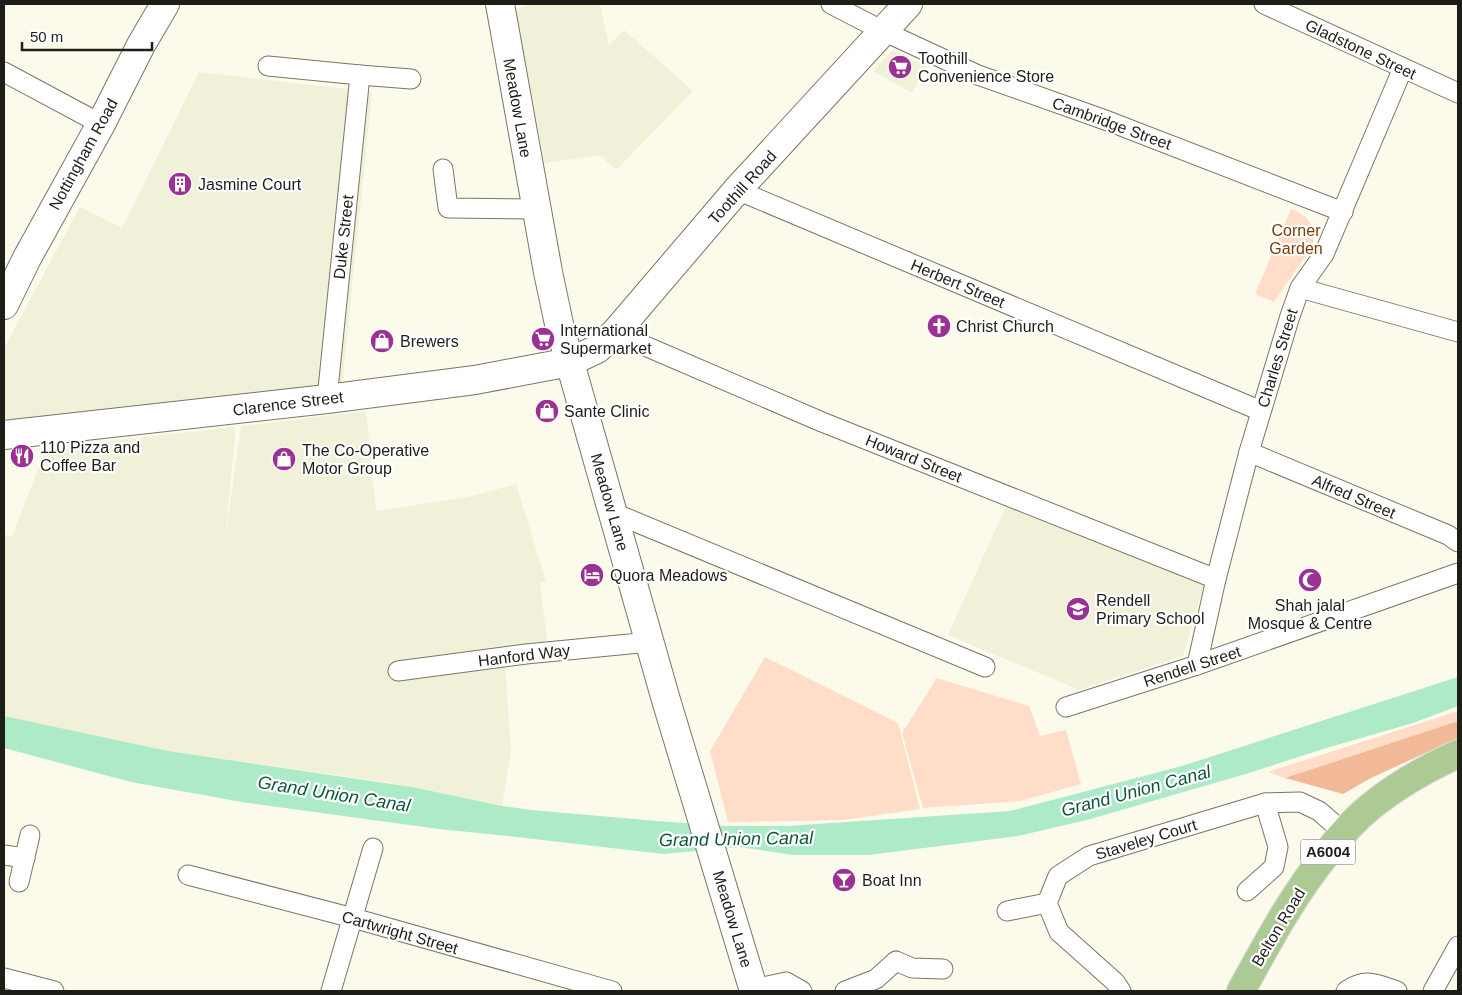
<svg xmlns="http://www.w3.org/2000/svg" width="1462" height="995" font-family="Arial,sans-serif">
	<style>
		.built { fill: #f1f0d8 }
		.green { fill: #ffddc9 }
		.forest { fill: #f1b998 }
		.water { fill: #adeac7 }
		.lines { fill: none; stroke-linecap: round; stroke-linejoin: round }
		.street-casing { stroke: #777668; stroke-width: 21 }
		.secondary-casing { stroke: #777668; stroke-width: 30 }
		.primary-casing { stroke: #dbdbda; stroke-width: 30 }
		.street { stroke: #fff; stroke-width: 19 }
		.secondary { stroke: #fff; stroke-width: 28 }
		.primary { stroke: #adca95; stroke-width: 28 }
		.labels { text-anchor: middle; stroke-width: 4.5; stroke-linejoin: round; paint-order: stroke }
		.shield { fill: #fff; stroke: #62625d; stroke-width: 1 }
		.shield-label { font-size: 15px; font-weight: bold; fill: #1e1e18 }
		.street-label { font-size: 16px; fill: #1e1e18; stroke: #fff }
		.poi-label { font-size: 16px; fill: #1e1e18; stroke: #fff; text-anchor: start }
		.park-label { font-size: 16px; fill: #7b3902; stroke: #fff }
		.water-label { font-size: 18px; font-style: italic; fill: #0e5738; stroke: #fff }
	</style>
	<rect width="100%" height="100%" fill="#fcfbeb"/>
	<g class="built">
		<polygon points="531,4 600,4 609,46 624,30 693,91 616,170 600,155 545,163 515,10"/>
		<polygon points="893,50 927,66 912,93 873,71"/>
		<polygon points="199,72 372,92 340,404 4,434 4,348 80,207 122,228"/>
		<polygon points="366,411 376,511 468,497 516,484 546,581 540,582 547,641 504,647 511,751 502,806 392,783 168,751 4,716 4,534 12,537 46,448 236,427 225,538 241,426"/>
		<polygon points="1007,504 1205,582 1183,656 1079,690 948,635"/>
	</g>
	<g class="green">
		<path d="M1291,209C1310,217 1314,223 1313,245L1274,302L1255,294Z"/>
		<polygon points="765,657 898,723 920,809 844,820 728,822 710,751"/>
		<polygon points="937,678 1029,706 1040,736 1066,730 1081,784 1020,801 923,808 902,733"/>
		<polygon points="1458,711 1458,721 1285,778 1268,772"/>
	</g>
	<polygon class="forest" points="1458,721 1458,738 1371,778 1343,794 1285,778"/>
	<polygon class="water" points="1458,677 1458,706 1413,723 1323,749 1249,773 1087,820 1018,836 869,855 793,855 740,847 663,854 517,837 439,829 242,802 131,782 4,748 4,716 168,751 412,787 502,806 531,810 657,821 725,826 787,826 1010,811 1182,766"/>
	<g class="lines">
		<g class="street-casing">
			<g id="street">
				<polyline points="831,4 883,31 978,75 1108,121 1343,212"/>
				<polyline points="1264,4 1458,93"/>
				<polyline points="268,66 360,75"/>
				<polyline points="4,72 101,124"/>
				<polyline points="443,169 448,208 537,209"/>
				<polyline points="737,190 1261,411"/>
				<polyline points="1300,288 1458,332"/>
				<polyline points="615,333 822,422 1216,579"/>
				<polyline points="327,399 360,75 411,79"/>
				<polyline points="1249,452 1448,535 1458,542"/>
				<polyline points="614,513 985,667"/>
				<polyline points="1197,665 1216,579 1249,452 1290,316 1300,288 1324,254 1403,68"/>
				<polyline points="398,671 526,654 650,642"/>
				<polyline points="1066,707 1197,665 1458,573"/>
				<polyline points="4,855 25,858"/>
				<polyline points="188,875 353,918 612,991"/>
				<polyline points="19,882 30,835"/>
				<polyline points="1247,891 1274,867 1278,847 1265,803"/>
				<polyline points="1007,911 1047,903"/>
				<polyline points="4,978 54,991"/>
				<polyline points="754,989 786,982 802,991"/>
				<polyline points="331,991 373,848"/>
				<polyline points="845,991 876,979 896,961 912,968 943,969"/>
				<polyline points="1121,991 1115,982 1059,932 1047,903 1058,876 1089,856 1265,803 1300,802 1319,811 1343,832"/>
				<path d="M1346,991C1366,977 1376,984 1397,991"/>
				<polyline points="1433,991 1458,946"/>
			</g>
		</g>
		<g class="secondary-casing">
			<g id="secondary">
				<polyline points="500,4 548,272 559,324 666,700 754,991"/>
				<polyline points="4,305 27,258 101,124 141,45 165,4"/>
				<polyline points="4,435 327,399 475,380 570,362 597,349 615,333 737,190 908,4"/>
			</g>
		</g>
		<g class="primary-casing">
			<path id="primary" d="M1241,991C1268,942 1292,896 1328,852C1340,836 1354,820 1370,807C1397,785 1427,768 1458,754"/>
		</g>
		<use href="#street" class="street"/>
		<use href="#secondary" class="secondary"/>
		<use href="#primary" class="primary"/>
	</g>
	<defs>
		<g id="supermarket-disc" transform="scale(1.25)"><circle r="9.5" fill="#9a3193" stroke="#fff"/><path d="M-6-5.5h2.5l.6 2H6L4.5 2H-2.5L-4.4-4H-6ZM-1.5 3.2a1.3 1.3 0 1 0 .1 0ZM3 3.2a1.3 1.3 0 1 0 .1 0Z" fill="#fff"/></g>
		<g id="building-disc" transform="scale(1.25)"><circle r="9.5" fill="#9a3193" stroke="#fff"/><path d="M-4-6H4V6H1V3H-1V6H-4ZM-2.5-4.3h1.7v1.8h-1.7ZM.8-4.3h1.7v1.8H.8ZM-2.5-1h1.7V.8h-1.7ZM.8-1h1.7V.8H.8Z" fill="#fff"/></g>
		<g id="church-disc" transform="scale(1.25)"><circle r="9.5" fill="#9a3193" stroke="#fff"/><path d="M-1.2-6h2.4v3.5h3.3v2.4h-3.3V6h-2.4V-.1h-3.3v-2.4h3.3Z" fill="#fff"/></g>
		<g id="shop-disc" transform="scale(1.25)"><circle r="9.5" fill="#9a3193" stroke="#fff"/><path d="M-5-2.5h2.3a2.7 3.5 0 0 1 5.4 0H5L5.5 6h-11ZM-1.5-2.5h3a1.5 2.3 0 0 0-3 0Z" fill="#fff"/></g>
		<g id="restaurant-disc" transform="scale(1.25)"><circle r="9.5" fill="#9a3193" stroke="#fff"/><path d="M-5-6h1v4h1v-4h1v4h1v-4h1v5L-1.5 .5V6h-2V.5L-5-1ZM5-6V6H3V1.5H1.5Q1.5-4 5-6Z" fill="#fff"/></g>
		<g id="hotel-disc" transform="scale(1.25)"><circle r="9.5" fill="#9a3193" stroke="#fff"/><path d="M-6-4.5h1.5V1H6V5H4.5V3h-9V5H-6ZM-4 0a1.8 1.8 0 1 1 3.6 0ZM.5 0V-2.5h3Q6-2.5 6 0Z" fill="#fff"/></g>
		<g id="mosque-disc" transform="scale(1.25)"><circle r="9.5" fill="#9a3193" stroke="#fff"/><path d="M3.5-4.9A6 6 0 1 0 3.5 4.9A5 5 0 1 1 3.5-4.9Z" fill="#fff"/></g>
		<g id="school-disc" transform="scale(1.25)"><circle r="9.5" fill="#9a3193" stroke="#fff"/><path d="M0-5L7-2L0 1L-7-2ZM-4 1L0 2.5L4 1V4Q0 6-4 4Z" fill="#fff"/></g>
		<g id="bar-disc" transform="scale(1.25)"><circle r="9.5" fill="#9a3193" stroke="#fff"/><path d="M-6-5H6L.8 .8V4.5H3.5V6h-7V4.5H-.8V.8Z" fill="#fff"/></g>
	</defs>
	<g fill-rule="evenodd">
		<use href="#supermarket-disc" x="900" y="67"/>
		<use href="#building-disc" x="180" y="184"/>
		<use href="#church-disc" x="939" y="326"/>
		<use href="#supermarket-disc" x="543" y="339"/>
		<use href="#shop-disc" x="382" y="341"/>
		<use href="#shop-disc" x="547" y="411"/>
		<use href="#restaurant-disc" x="22" y="456"/>
		<use href="#shop-disc" x="284" y="459"/>
		<use href="#hotel-disc" x="592" y="575"/>
		<use href="#mosque-disc" x="1310" y="580"/>
		<use href="#school-disc" x="1078" y="609"/>
		<use href="#bar-disc" x="844" y="880"/>
	</g>
	<g class="labels">
		<rect class="shield" x="1300.5" y="839.5" width="55" height="25" rx="4"/>
		<g class="shield-label">
			<text x="1328" y="857">A6004</text>
		</g>
		<g class="street-label">
			<text transform="translate(1361 49) rotate(25)" y="6">Gladstone Street</text>
			<text transform="translate(518 108) rotate(80)" y="6">Meadow Lane</text>
			<text transform="translate(1112 123) rotate(20)" y="6">Cambridge Street</text>
			<text transform="translate(83 154) rotate(-61)" y="6">Nottingham Road</text>
			<text transform="translate(742 187) rotate(-48)" y="6">Toothill Road</text>
			<text transform="translate(343 237) rotate(-84)" y="6">Duke Street</text>
			<text transform="translate(958 283) rotate(23)" y="6">Herbert Street</text>
			<text transform="translate(1277 358) rotate(-73)" y="6">Charles Street</text>
			<text transform="translate(288 403) rotate(-7)" y="6">Clarence Street</text>
			<text transform="translate(914 458) rotate(22)" y="6">Howard Street</text>
			<text transform="translate(1354 496) rotate(23)" y="6">Alfred Street</text>
			<text transform="translate(610 502) rotate(74)" y="6">Meadow Lane</text>
			<text transform="translate(524 655) rotate(-7)" y="6">Hanford Way</text>
			<text transform="translate(1192 666) rotate(-18)" y="6">Rendell Street</text>
			<text transform="translate(1146 839) rotate(-17)" y="6">Staveley Court</text>
			<text transform="translate(733 919) rotate(73)" y="6">Meadow Lane</text>
			<text transform="translate(1278 927) rotate(-59)" y="6">Belton Road</text>
			<text transform="translate(400 932) rotate(16)" y="6">Cartwright Street</text>
		</g>
		<g class="poi-label">
			<text x="918" y="64">Toothill<tspan x="918" dy="18">Convenience Store</tspan></text>
			<text x="198" y="190">Jasmine Court</text>
			<text x="956" y="332">Christ Church</text>
			<text x="560" y="336">International<tspan x="560" dy="18">Supermarket</tspan></text>
			<text x="400" y="347">Brewers</text>
			<text x="564" y="417">Sante Clinic</text>
			<text x="40" y="453">110 Pizza and<tspan x="40" dy="18">Coffee Bar</tspan></text>
			<text x="302" y="456">The Co-Operative<tspan x="302" dy="18">Motor Group</tspan></text>
			<text x="610" y="581">Quora Meadows</text>
			<text x="1096" y="606">Rendell<tspan x="1096" dy="18">Primary School</tspan></text>
			<text x="1310" y="611" text-anchor="middle">Shah jalal<tspan x="1310" dy="18">Mosque &amp; Centre</tspan></text>
			<text x="862" y="886">Boat Inn</text>
		</g>
		<g class="park-label">
			<text x="1296" y="236">Corner<tspan x="1296" dy="18">Garden</tspan></text>
		</g>
		<g class="water-label">
			<text transform="translate(1136 791) rotate(-15)" y="6">Grand Union Canal</text>
			<text transform="translate(334 794) rotate(9)" y="6">Grand Union Canal</text>
			<text transform="translate(736 839) rotate(-1)" y="6">Grand Union Canal</text>
		</g>
	</g>
	<rect width="1462" height="995" fill="none" stroke="#1e1e18" stroke-width="10"/>
	<path d="M22 42v8h130v-8" fill="none" stroke="#1e1e18" stroke-width="2.5"/>
	<text x="30" y="42" font-size="15" fill="#1e1e18" stroke="#ffffff" stroke-width="4" paint-order="stroke">50 m</text>
</svg>
